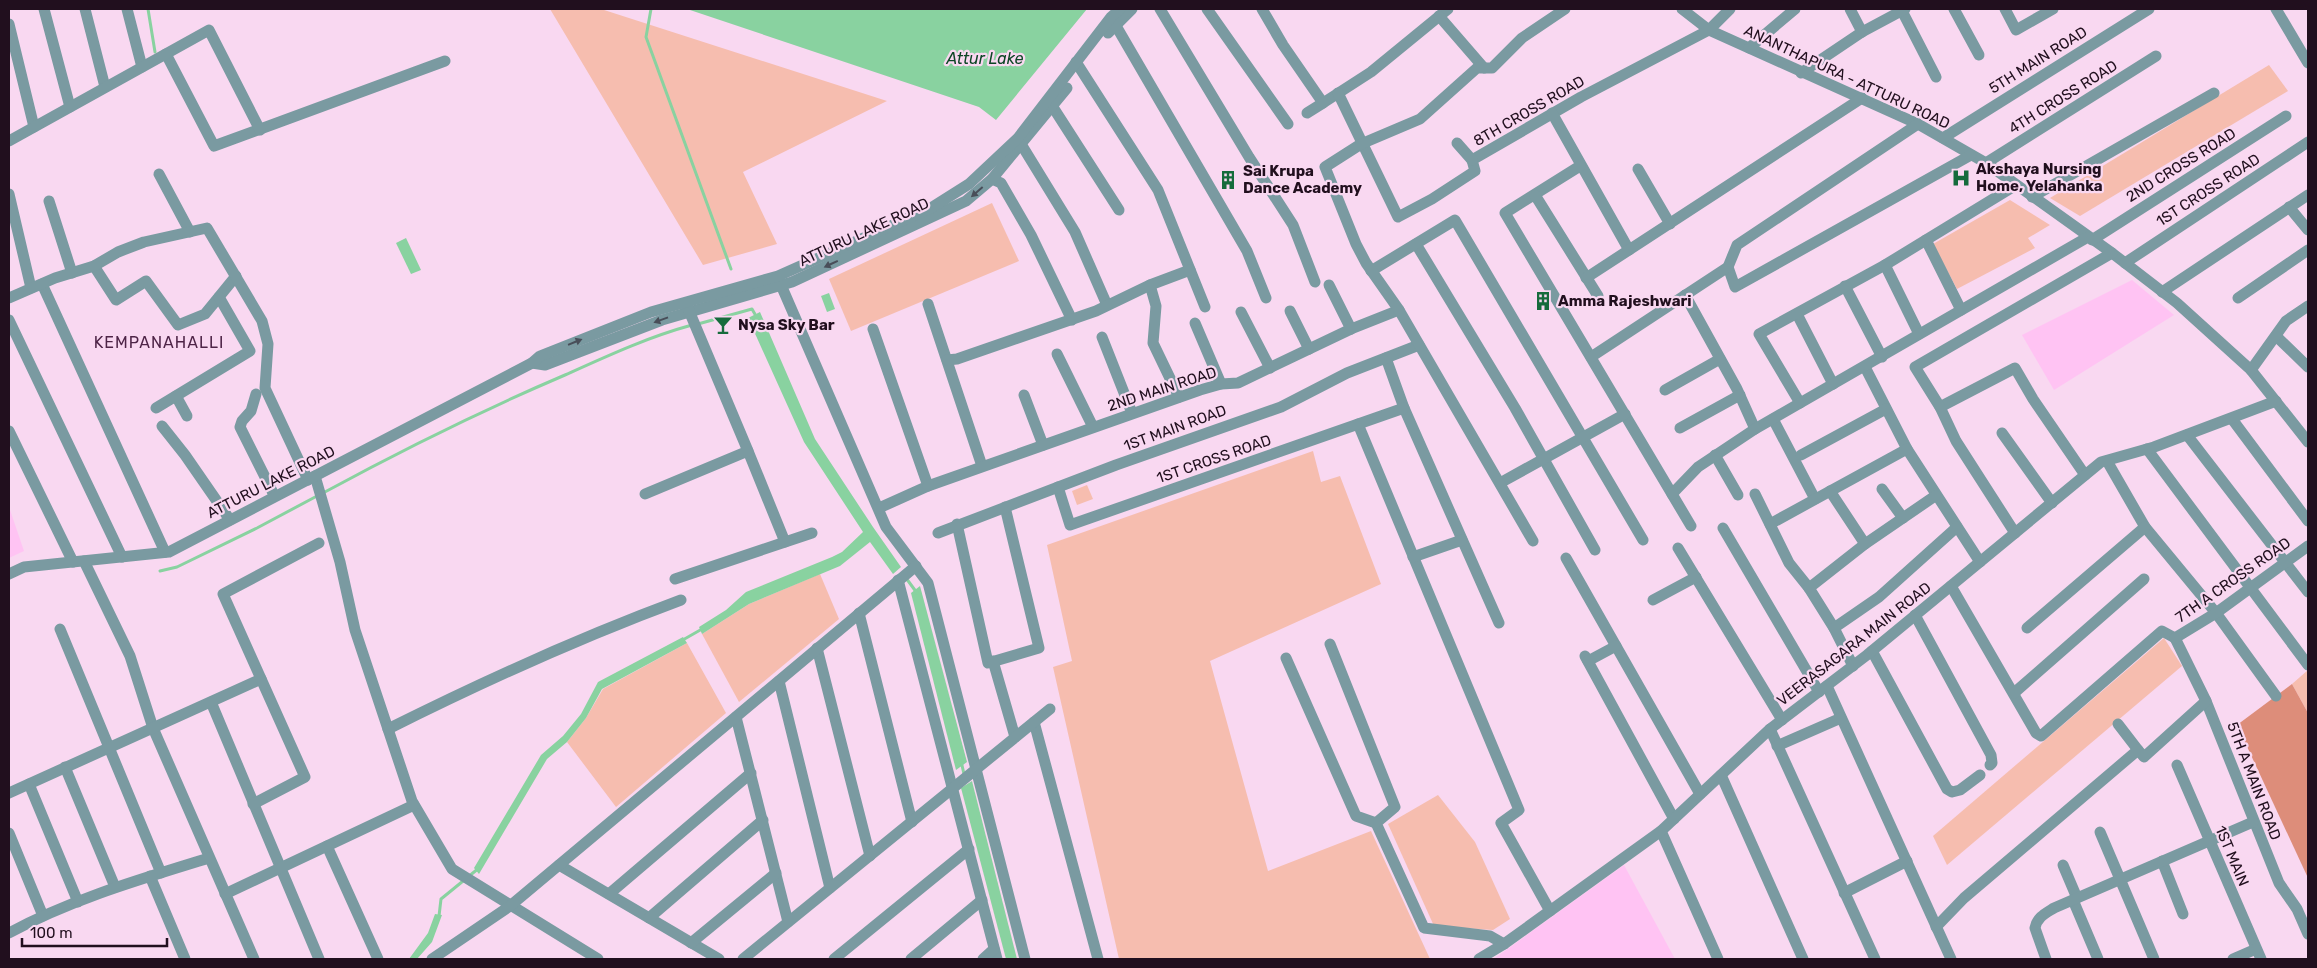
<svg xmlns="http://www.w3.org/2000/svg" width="2317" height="968" font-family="Rubik,sans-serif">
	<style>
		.built { fill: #ffc3f3 }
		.green { fill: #f6bdaf }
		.forest { fill: #dd8d7a }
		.water { fill: #89d2a0 }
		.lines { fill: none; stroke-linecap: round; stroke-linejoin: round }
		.stream { stroke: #89d2a0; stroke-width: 3 }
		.minor { stroke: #7a9aa1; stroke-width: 11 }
		.oneway { fill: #494e59 }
		.labels { text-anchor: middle; stroke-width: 4.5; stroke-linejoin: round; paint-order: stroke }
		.street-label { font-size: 15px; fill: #210f1e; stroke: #f9d8f1 }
		.poi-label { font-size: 15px; font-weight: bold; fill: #210f1e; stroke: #f9d8f1; text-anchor: start }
		.water-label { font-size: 16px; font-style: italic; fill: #0c4525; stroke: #f9d8f1 }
		.neighbourhood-label { font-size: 16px; letter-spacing: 1px; fill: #4e2447; stroke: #f9d8f1 }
	</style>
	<rect width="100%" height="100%" fill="#f9d8f1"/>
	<g class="built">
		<polygon points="2132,280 2174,315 2054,390 2022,335"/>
		<polygon points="9,507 24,551 9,558"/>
		<polygon points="1624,865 1675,959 1496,959 1495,958"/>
	</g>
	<g class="green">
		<polygon points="550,9 601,9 887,101 743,172 777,244 703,265"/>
		<polygon points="2269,65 2288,91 2080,216 2050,198"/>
		<polygon points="2010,200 2050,225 2028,238 2035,248 1957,289 1933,244"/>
		<polygon points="992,203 1019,261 851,331 829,279"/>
		<polygon points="1313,451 1321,482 1340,476 1381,584 1210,661 1268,871 1371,831 1430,959 1119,959 1053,667 1072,661 1047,545"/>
		<polygon points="1087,485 1093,499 1077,505 1072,491"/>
		<polygon points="820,574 839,619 739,702 702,634 749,604"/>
		<polygon points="2164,638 2182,666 1947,865 1933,836"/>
		<polygon points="687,643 726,713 616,807 567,742 586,718 603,689"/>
		<polygon points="2308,670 2308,713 2292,684"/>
		<polygon points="1438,795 1475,842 1510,919 1493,930 1434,926 1388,824"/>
	</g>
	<polygon class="forest" points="2292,684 2308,713 2308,878 2237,725"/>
	<g class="water">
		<polygon points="687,9 1087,9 996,120 979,107"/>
		<polygon points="406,238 421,270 411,274 396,243"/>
		<polygon points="829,293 835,309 827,312 821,296"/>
		<polygon points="760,312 815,439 873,527 901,567 893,574 870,542 840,566 749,604 702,634 699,627 726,610 746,592 832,557 842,552 863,532 804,442 748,318"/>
		<polygon points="920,586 967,762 956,770 911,593"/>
		<polygon points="683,637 687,643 602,689 586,718 567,742 547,759 479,874 474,868 541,755 563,736 581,714 598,682"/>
		<polygon points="972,781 1017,959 1006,959 961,788"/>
		<polygon points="435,914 442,915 432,942 417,959 409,959 428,933"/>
	</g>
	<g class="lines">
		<g class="stream">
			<polyline points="148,9 155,52"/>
			<polyline points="651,9 646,37 731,269"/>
			<polyline points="698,324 752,309 756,316"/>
			<path d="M323,493C402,450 483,410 565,375C607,356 648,337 692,325"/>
			<polyline points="160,571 177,567 257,528 317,496"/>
			<polyline points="906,578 917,593"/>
			<polyline points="681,641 702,629"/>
			<polyline points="961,761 964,774"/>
			<polyline points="439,916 441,899 479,868"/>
		</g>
		<g class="minor">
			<polyline points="44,9 70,107"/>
			<polyline points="85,9 105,87"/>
			<polyline points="127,9 142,67"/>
			<polyline points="1160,9 1249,157 1293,225 1315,282"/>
			<polyline points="1207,9 1288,124"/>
			<polyline points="1262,9 1283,45 1323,103 1371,72 1448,9"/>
			<polyline points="1682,9 1709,30 1918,124 1986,163 2112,253 2177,303 2251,370 2308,442"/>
			<polyline points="1850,9 1862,32"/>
			<polyline points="1901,9 1936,77"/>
			<polyline points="1954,9 1979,55"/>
			<polyline points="2005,9 2016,30 2053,9"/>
			<polyline points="2276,9 2308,63"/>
			<polyline points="1439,16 1484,68"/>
			<polyline points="1112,19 1247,251 1266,298"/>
			<polyline points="9,24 34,127"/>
			<polyline points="1108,33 1132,9"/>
			<polyline points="1749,48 1795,9"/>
			<polyline points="166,54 214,146 445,61"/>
			<polyline points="1076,62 1158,190 1205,307"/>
			<polyline points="1801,73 1862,32 1905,9"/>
			<polyline points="1338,93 1398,217 1432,199 1475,171 1472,160 1581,97 1709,30 1730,9"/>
			<polyline points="1049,101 1119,210"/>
			<polyline points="1307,113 1323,103"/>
			<polyline points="1552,113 1629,250"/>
			<polyline points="1943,138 2149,9"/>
			<polyline points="1018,139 1075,232 1107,305"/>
			<polyline points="9,141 209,30 260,130"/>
			<polyline points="1457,143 1472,160"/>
			<polyline points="1986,163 2156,56"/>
			<polyline points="1580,166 1505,213 1691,526"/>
			<polyline points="1638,169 1670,224"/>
			<polyline points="159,174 190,232"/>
			<polyline points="992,179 1001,183 1031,235 1072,320"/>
			<polyline points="9,194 31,288"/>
			<polyline points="1535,195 1598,296"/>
			<polyline points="2032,197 2214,93"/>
			<polyline points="49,201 72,273"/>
			<polyline points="2289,207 2308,230"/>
			<polyline points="1926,240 1961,310"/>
			<polyline points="2092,240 2286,116"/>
			<polyline points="1416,244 1515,408 1595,550"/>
			<polyline points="2125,263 2308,142"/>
			<polyline points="1885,265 1919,334"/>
			<polyline points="94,266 116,300 146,281 178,325 205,314 236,276"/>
			<polyline points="1728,267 1735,287 1971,155"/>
			<polyline points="1371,271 1455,220 1643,540"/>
			<polyline points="1586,278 1862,98"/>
			<polyline points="42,284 165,552"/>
			<polyline points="781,285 886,527 928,583 1025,959"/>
			<polyline points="1150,285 1156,306 1153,343 1179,397"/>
			<polyline points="1329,285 1351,329"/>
			<polyline points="1845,286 1882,357"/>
			<polyline points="2162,292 2308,195"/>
			<polyline points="1685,295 1737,389 1755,429"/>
			<polyline points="9,298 55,278 94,266 118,252 144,242 207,228 262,321 268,344 265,388 308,480"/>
			<polyline points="2238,298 2308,250"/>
			<polyline points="928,304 982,466"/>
			<polyline points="1290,311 1309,349"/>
			<polyline points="1241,312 1270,368"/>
			<polyline points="1797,314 1833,384"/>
			<polyline points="9,320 122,557"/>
			<polyline points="1195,323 1221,384"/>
			<polyline points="873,329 928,486 879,508"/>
			<polyline points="2276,336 2308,367"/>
			<polyline points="1102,337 1132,413"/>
			<polyline points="1057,354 1093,427"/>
			<polyline points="1591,357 1728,267 1737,245 1918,124"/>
			<polyline points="1386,358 1404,408 1499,623"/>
			<polyline points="947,360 957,359 1096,311 1150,285 1190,270"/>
			<polyline points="532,363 545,365 662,320 792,282 966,201 992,179 1067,88"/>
			<polyline points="1865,367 1907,449 1980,562"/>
			<polyline points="2251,370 2286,321 2308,306"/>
			<polyline points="1665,390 1720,359"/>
			<polyline points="256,394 251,411 242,421 240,427 273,493"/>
			<polyline points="1024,395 1043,445"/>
			<polyline points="176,396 187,416"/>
			<polyline points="1800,403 1759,334 1885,265 2016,185"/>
			<polyline points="1940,407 2015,368 2033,399 2085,475"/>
			<polyline points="156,408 250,351 219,297"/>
			<polyline points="1773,419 1815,499"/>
			<polyline points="2232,419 2308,521"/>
			<polyline points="1358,424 1519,810 1501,823 1550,911"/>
			<polyline points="162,426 185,455 230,520"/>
			<polyline points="1680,428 1740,395"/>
			<polyline points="9,431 73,562"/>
			<polyline points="2002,433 2052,503"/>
			<polyline points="2187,435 2308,592"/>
			<polyline points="2147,449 2308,665"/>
			<polyline points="748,451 785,542"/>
			<polyline points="1715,455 1738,495"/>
			<polyline points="1801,455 1886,409"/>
			<polyline points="2107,461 2145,527 2216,613 2276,696"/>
			<polyline points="315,476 340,562 355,630 412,801 452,869 598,959"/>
			<polyline points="1500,483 1625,414"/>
			<polyline points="928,486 1200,390 1221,384 1238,383 1351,329 1399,310"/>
			<polyline points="1058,487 1070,525 1404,408"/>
			<polyline points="1882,489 1903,518"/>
			<polyline points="1830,491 1865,544"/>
			<polyline points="645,494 748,451 687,306"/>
			<polyline points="1672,494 1698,467 1755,429 2088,237"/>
			<polyline points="1755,494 1789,563 1809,588"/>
			<polyline points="957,524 988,663 1039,648 1005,507"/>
			<polyline points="1770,524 1907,449"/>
			<polyline points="1723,528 1819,692"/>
			<polyline points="938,533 1116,465 1281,407 1347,373 1419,345"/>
			<polyline points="2015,533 1956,441 1940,407 1915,367 2112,253"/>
			<polyline points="1533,541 1399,310 1366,263 1356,244 1325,167 1361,144 1420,119 1477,68 1492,68 1522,38 1565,9"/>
			<polyline points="1678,548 1782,720"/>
			<polyline points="1413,557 1462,540"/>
			<polyline points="1566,558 1700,794"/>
			<polyline points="84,561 130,656 153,728 254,959"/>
			<polyline points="9,574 24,567 169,552 532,363 540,356 651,312 778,276 931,208 969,184 1018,138 1111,17 1120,9"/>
			<polyline points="675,579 812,533"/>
			<polyline points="898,580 997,959"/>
			<polyline points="1951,586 2036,733 2041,736 2162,631 2175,638"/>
			<polyline points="1653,600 1696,577"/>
			<polyline points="859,613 912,822"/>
			<polyline points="1915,615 1991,755 1992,763 1990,765"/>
			<polyline points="1834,628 1809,588 1865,544 1935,496"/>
			<polyline points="2027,628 2145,527"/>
			<polyline points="60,629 161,873"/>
			<polyline points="2175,638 2206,701 2279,883 2297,909 2308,934"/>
			<polyline points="2175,638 2216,613 2308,546"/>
			<polyline points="1330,644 1395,807 1376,823 1424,928 1490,936 1504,944"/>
			<polyline points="817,648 870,856"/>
			<polyline points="1872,651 1947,789 1952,792 1960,790 1980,775"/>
			<polyline points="1585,656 1674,819"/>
			<polyline points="1286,658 1356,816 1376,823"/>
			<polyline points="993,661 1015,737"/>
			<polyline points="1588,661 1616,646"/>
			<polyline points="1853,666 1834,628 1879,597 1957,527"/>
			<polyline points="779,681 830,888"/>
			<polyline points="1827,686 1951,959"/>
			<polyline points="2014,693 2144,579"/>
			<polyline points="211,702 319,959"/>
			<polyline points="736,717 788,922"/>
			<polyline points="1034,722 1098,959"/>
			<polyline points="2118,724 2138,750"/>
			<path d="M388,729C484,681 581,637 681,600"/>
			<polyline points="1770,729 1875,959"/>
			<polyline points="1777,746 1841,718"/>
			<polyline points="2177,765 2261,959"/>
			<polyline points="65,767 115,887"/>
			<polyline points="1721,775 1803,959"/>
			<polyline points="29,784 78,902"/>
			<polyline points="9,793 261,679"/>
			<polyline points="253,804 305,777 223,594 319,543"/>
			<polyline points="1661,831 1718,959"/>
			<polyline points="2100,832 2154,959"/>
			<polyline points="9,833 43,916"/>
			<polyline points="327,846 378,959"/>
			<polyline points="2162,861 2183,914"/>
			<polyline points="559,865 719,959"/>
			<polyline points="2063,865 2077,898"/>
			<polyline points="150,876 185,959"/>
			<polyline points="1844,893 1907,861"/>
			<polyline points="225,894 414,805"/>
			<polyline points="609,894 751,773"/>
			<polyline points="2073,900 2098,959"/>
			<polyline points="649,918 763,820"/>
			<polyline points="1936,927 1964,898 2138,750 2144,757 2206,701"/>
			<path d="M9,933C72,899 141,879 209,858"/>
			<polyline points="691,943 776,873"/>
			<polyline points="432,959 510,906 916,566"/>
			<polyline points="743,959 1050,709"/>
			<polyline points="834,959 969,849"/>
			<polyline points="911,959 982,900"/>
			<polyline points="983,959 994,949"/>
			<polyline points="1479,959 1504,944 1661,831 1770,729 1867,655 2101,462 2154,447 2276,401"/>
			<path d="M2046,959L2035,928C2037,917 2046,913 2054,908L2253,822"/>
			<polyline points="2233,959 2256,949"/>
		</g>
	</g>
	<defs><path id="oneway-solid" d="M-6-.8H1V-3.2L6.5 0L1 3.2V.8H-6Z" transform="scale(1.25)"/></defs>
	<g class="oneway">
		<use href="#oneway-solid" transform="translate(977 192) rotate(139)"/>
		<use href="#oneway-solid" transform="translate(831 264) rotate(155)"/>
		<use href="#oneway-solid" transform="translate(661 320) rotate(160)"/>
		<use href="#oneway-solid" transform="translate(575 342) rotate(-22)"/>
	</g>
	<defs>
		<g id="hospital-bare" transform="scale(1.5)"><path d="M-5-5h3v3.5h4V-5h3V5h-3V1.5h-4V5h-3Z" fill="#166b3c" stroke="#f9d8f1" stroke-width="2.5" paint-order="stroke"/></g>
		<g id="building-bare" transform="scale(1.5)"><path d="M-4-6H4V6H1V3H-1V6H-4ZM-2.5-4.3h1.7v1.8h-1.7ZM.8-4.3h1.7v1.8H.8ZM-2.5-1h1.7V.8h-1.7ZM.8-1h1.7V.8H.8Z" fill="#166b3c" stroke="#f9d8f1" stroke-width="2.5" paint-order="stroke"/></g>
		<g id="bar-bare" transform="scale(1.5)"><path d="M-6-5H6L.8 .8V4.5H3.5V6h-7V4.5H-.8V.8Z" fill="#166b3c" stroke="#f9d8f1" stroke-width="2.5" paint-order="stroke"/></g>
	</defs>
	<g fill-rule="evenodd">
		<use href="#hospital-bare" x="1961" y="178"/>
		<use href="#building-bare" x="1228" y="180"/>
		<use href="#building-bare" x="1543" y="301"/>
		<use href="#bar-bare" x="723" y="325"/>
	</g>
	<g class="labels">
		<g class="street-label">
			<text transform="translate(2038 60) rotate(-32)" y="5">5TH MAIN ROAD</text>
			<text transform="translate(1847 77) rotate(25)" y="5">ANANTHAPURA - ATTURU ROAD</text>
			<text transform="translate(2063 97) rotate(-32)" y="5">4TH CROSS ROAD</text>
			<text transform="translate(1529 111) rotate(-30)" y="5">8TH CROSS ROAD</text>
			<text transform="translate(2181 165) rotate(-32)" y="5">2ND CROSS ROAD</text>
			<text transform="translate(2208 190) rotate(-33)" y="5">1ST CROSS ROAD</text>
			<text transform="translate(864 232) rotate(-25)" y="5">ATTURU LAKE ROAD</text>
			<text transform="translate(1162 389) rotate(-18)" y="5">2ND MAIN ROAD</text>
			<text transform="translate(1175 428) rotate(-20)" y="5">1ST MAIN ROAD</text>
			<text transform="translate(1214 459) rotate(-19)" y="5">1ST CROSS ROAD</text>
			<text transform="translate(271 482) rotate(-27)" y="5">ATTURU LAKE ROAD</text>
			<text transform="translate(2233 580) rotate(-35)" y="5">7TH A CROSS ROAD</text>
			<text transform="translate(1854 644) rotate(-38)" y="5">VEERASAGARA MAIN ROAD</text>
			<text transform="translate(2254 781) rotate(69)" y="5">5TH A MAIN ROAD</text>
			<text transform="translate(2232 856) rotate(67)" y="5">1ST MAIN</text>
		</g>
		<g class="poi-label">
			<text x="1976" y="174">Akshaya Nursing<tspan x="1976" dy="17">Home, Yelahanka</tspan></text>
			<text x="1243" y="176">Sai Krupa<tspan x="1243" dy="17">Dance Academy</tspan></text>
			<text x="1558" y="306">Amma Rajeshwari</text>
			<text x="738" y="330">Nysa Sky Bar</text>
		</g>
		<g class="water-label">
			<text x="985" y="64">Attur Lake</text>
		</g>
		<g class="neighbourhood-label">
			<text x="159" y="348">KEMPANAHALLI</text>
		</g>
	</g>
	<rect width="2317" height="968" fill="none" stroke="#210f1e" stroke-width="20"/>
	<path d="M22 938v8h145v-8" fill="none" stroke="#210f1e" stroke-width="2.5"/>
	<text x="30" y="938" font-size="15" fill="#210f1e" stroke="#f9d8f1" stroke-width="4" paint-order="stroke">100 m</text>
</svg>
